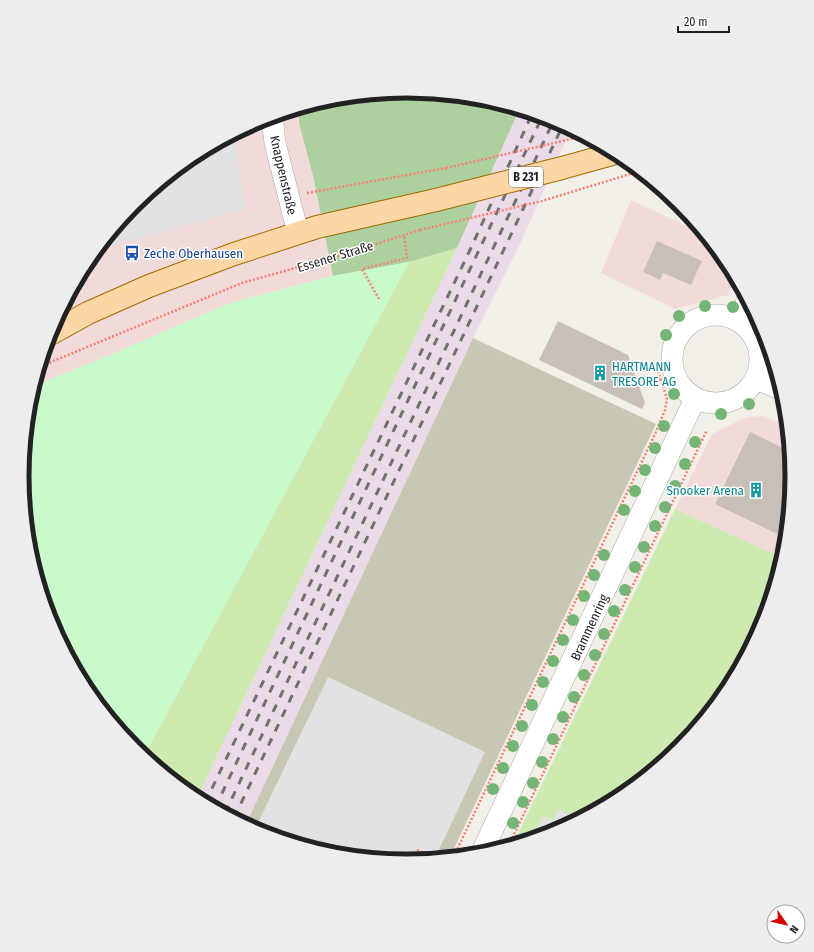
<svg xmlns="http://www.w3.org/2000/svg" width="814" height="952" font-family="'Fira Sans Condensed',sans-serif">
	<style>
		.commercial { fill: #f2dad9 }
		.industrial { fill: #ebdbe8 }
		.construction { fill: #c7c7b4 }
		.grass { fill: #cdebb0 }
		.forest { fill: #add19e }
		.park { fill: #c8facc }
		.parking { fill: #e2e2e2 }
		.building { fill: #c7bfb8 }
		.lines { fill: none; stroke-linecap: round; stroke-linejoin: round }
		.minor-casing { stroke: #a9a9a9; stroke-width: 22 }
		.major-casing { stroke: #a06b00; stroke-width: 24 }
		.path { stroke: #fa8072; stroke-width: 2.5; stroke-dasharray: 2 2; stroke-linecap: butt }
		.minor { stroke: #fff; stroke-width: 21 }
		.major { stroke: #fcd6a4; stroke-width: 22 }
		.rail { stroke: #707070; stroke-width: 3; stroke-dasharray: 8 8; stroke-linecap: butt }
		.major-bridge-casing { stroke: #a06b00; stroke-width: 24; stroke-linecap: butt }
		.path-bridge { stroke: #fa8072; stroke-width: 2.5; stroke-dasharray: 2 2; stroke-linecap: butt }
		.major-bridge { stroke: #fcd6a4; stroke-width: 22 }
		.tree { fill: #74b475 }
		.labels { text-anchor: middle; stroke-width: 3; stroke-linejoin: round; paint-order: stroke }
		.shield { fill: #fff; stroke: #646464; stroke-width: 1 }
		.shield-label { font-size: 12px; font-weight: bold; fill: #222 }
		.street-label { font-size: 13px; fill: #222; stroke: #fff }
		.transit-label { font-size: 13px; fill: #164399; stroke: #fff; text-anchor: start }
		.culture-label { font-size: 13px; fill: #0d838f; stroke: #fff; text-anchor: start }
		.rim { fill: none; stroke: #222; stroke-width: 5 }
	</style>
	<rect width="100%" height="100%" fill="#f2efe9"/>
	<g class="commercial">
		<polygon points="301,108 299,123 314,180 333,276 227,304 115,353 34,386 51,328 87,262 135,204 193,156 260,120"/>
		<polygon points="631,200 705,235 727,262 736,278 728,295 675,309 601,273"/>
		<polygon points="764,416 787,426 792,476 785,551 783,558 675,509 712,434 747,417"/>
	</g>
	<polygon class="industrial" points="519,110 555,120 573,130 570,131 520,244 473,338 246,824 197,798 457,248"/>
	<polygon class="construction" points="473,338 656,424 450,857 407,861 332,854 259,832 246,824"/>
	<g class="grass">
		<polygon points="457,248 197,798 144,756 409,262"/>
		<polygon points="675,509 783,558 763,624 727,690 679,748 621,796 554,832 513,844"/>
	</g>
	<polygon class="forest" points="407,91 482,98 519,110 457,248 409,262 333,276 314,180 299,123 299,108 332,98"/>
	<polygon class="park" points="409,262 144,756 135,748 87,690 51,623 29,551 22,476 29,401 34,386 115,353 227,304 333,276"/>
	<g class="parking">
		<polygon points="235,134 245,209 96,250 135,204 193,156"/>
		<polygon points="328,677 485,752 435,858 407,861 332,854 255,829"/>
		<polygon points="558,809 578,819 554,832 532,838 543,816 553,821"/>
	</g>
	<g class="building">
		<polygon points="657,241 702,261 691,285 663,273 660,280 643,272"/>
		<polygon points="558,321 628,355 645,403 642,409 539,360"/>
		<polygon points="750,432 789,451 792,476 786,538 715,504"/>
	</g>
	<g class="lines">
		<g class="minor-casing">
			<g id="minor">
				<polyline points="272,116 275,143 298,233"/>
				<circle cx="716" cy="359" r="44"/>
				<polyline points="741,321 747,300"/>
				<polyline points="756,379 781,389"/>
				<polyline points="481,854 695,399"/>
			</g>
		</g>
		<g class="major-casing">
			<polyline id="major" points="50,334 88,313 149,286 234,254 317,227 436,200"/>
		</g>
		<g class="path">
			<polyline points="342,97 363,102 383,93"/>
			<polyline points="307,193 446,168"/>
			<polyline points="379,299 362,269 407,258 404,235"/>
			<polyline points="39,369 51,362 242,283 338,256 420,230"/>
			<polyline points="639,385 660,379"/>
			<polyline points="509,845 707,430"/>
			<polyline points="417,850 435,858"/>
			<polyline points="454,856 655,434 665,410 667,399 655,361"/>
		</g>
		<use href="#minor" class="minor"/>
		<use href="#major" class="major"/>
		<g class="rail">
			<polyline points="205,803 470,250 532,114"/>
			<polyline points="215,808 542,117"/>
			<polyline points="225,813 554,120"/>
			<polyline points="234,818 563,125"/>
		</g>
		<g class="major-bridge-casing">
			<polyline id="major-bridge" points="436,200 562,168 616,153"/>
		</g>
		<g class="path-bridge">
			<polyline points="446,168 584,136"/>
			<polyline points="420,230 542,201 640,171"/>
		</g>
		<use href="#major-bridge" class="major-bridge"/>
	</g>
	<g class="tree">
		<circle cx="705" cy="306" r="6"/>
		<circle cx="733" cy="307" r="6"/>
		<circle cx="679" cy="316" r="6"/>
		<circle cx="666" cy="335" r="6"/>
		<circle cx="674" cy="394" r="6"/>
		<circle cx="749" cy="404" r="6"/>
		<circle cx="721" cy="414" r="6"/>
		<circle cx="664" cy="426" r="6"/>
		<circle cx="695" cy="442" r="6"/>
		<circle cx="655" cy="448" r="6"/>
		<circle cx="685" cy="464" r="6"/>
		<circle cx="645" cy="470" r="6"/>
		<circle cx="675" cy="486" r="6"/>
		<circle cx="635" cy="491" r="6"/>
		<circle cx="665" cy="507" r="6"/>
		<circle cx="624" cy="510" r="6"/>
		<circle cx="655" cy="526" r="6"/>
		<circle cx="644" cy="547" r="6"/>
		<circle cx="604" cy="555" r="6"/>
		<circle cx="635" cy="567" r="6"/>
		<circle cx="594" cy="575" r="6"/>
		<circle cx="625" cy="590" r="6"/>
		<circle cx="584" cy="596" r="6"/>
		<circle cx="614" cy="611" r="6"/>
		<circle cx="573" cy="620" r="6"/>
		<circle cx="604" cy="634" r="6"/>
		<circle cx="563" cy="640" r="6"/>
		<circle cx="595" cy="655" r="6"/>
		<circle cx="553" cy="661" r="6"/>
		<circle cx="584" cy="675" r="6"/>
		<circle cx="543" cy="682" r="6"/>
		<circle cx="574" cy="697" r="6"/>
		<circle cx="532" cy="705" r="6"/>
		<circle cx="563" cy="717" r="6"/>
		<circle cx="522" cy="726" r="6"/>
		<circle cx="553" cy="739" r="6"/>
		<circle cx="513" cy="746" r="6"/>
		<circle cx="542" cy="762" r="6"/>
		<circle cx="503" cy="768" r="6"/>
		<circle cx="533" cy="783" r="6"/>
		<circle cx="493" cy="789" r="6"/>
		<circle cx="523" cy="802" r="6"/>
		<circle cx="513" cy="823" r="6"/>
	</g>
	<defs>
		<g id="bus-bare" transform="scale(1.2)"><path d="M-5-6H5V4H4V6H2V4H-2V6H-4V4H-5ZM-3.5-4V0h7V-4ZM-3.5 1.2v1.5H-2V1.2ZM2 1.2v1.5H3.5V1.2Z" fill="#1a4fb4" stroke="#fff" stroke-width="2.5" paint-order="stroke"/></g>
		<g id="building-bare" transform="scale(1.2)"><path d="M-4-6H4V6H1V3H-1V6H-4ZM-2.5-4.3h1.7v1.8h-1.7ZM.8-4.3h1.7v1.8H.8ZM-2.5-1h1.7V.8h-1.7ZM.8-1h1.7V.8H.8Z" fill="#0f9aa8" stroke="#fff" stroke-width="2.5" paint-order="stroke"/></g>
	</defs>
	<g fill-rule="evenodd">
		<use href="#bus-bare" x="132" y="253"/>
		<use href="#building-bare" x="600" y="373"/>
		<use href="#building-bare" x="756" y="490"/>
	</g>
	<g class="labels">
		<rect class="shield" x="509" y="167" width="34" height="20" rx="3"/>
		<g class="shield-label">
			<text x="526" y="181">B 231</text>
		</g>
		<g class="street-label">
			<text transform="translate(284 175) rotate(77)" y="5">Knappenstraße</text>
			<text transform="translate(335 256) rotate(-17)" y="5">Essener Straße</text>
			<text transform="translate(589 627) rotate(-65)" y="5">Brammenring</text>
		</g>
		<g class="transit-label">
			<text x="144" y="258">Zeche Oberhausen</text>
		</g>
		<g class="culture-label">
			<text x="612" y="371">HARTMANN<tspan x="612" dy="15">TRESORE AG</tspan></text>
			<text x="744" y="495" text-anchor="end">Snooker Arena</text>
		</g>
	</g>
	<path d="M0 0H814V952H0ZM29 476a378 378 0 1 1 756 0a378 378 0 1 1-756 0Z" fill="#ededed" fill-rule="evenodd"/>
	<path class="rim" d="M29 476a378 378 0 1 1 756 0a378 378 0 1 1-756 0Z"/>
	<g transform="translate(786 924) rotate(124)"><circle r="19" fill="#ffffff" stroke="#a7a7a7"/>
	<path d="M0-3L7 15L0 10L-7 15Z" fill="#d40000"/>
	<text y="-6" font-size="11" font-weight="bold" text-anchor="middle" fill="#222222">N</text>
	</g>
	<path d="M678 26v6h51v-6" fill="none" stroke="#222222" stroke-width="2"/>
	<text x="684" y="26" font-size="12" fill="#222222" stroke="#ffffff" stroke-width="3" paint-order="stroke">20 m</text>
</svg>
